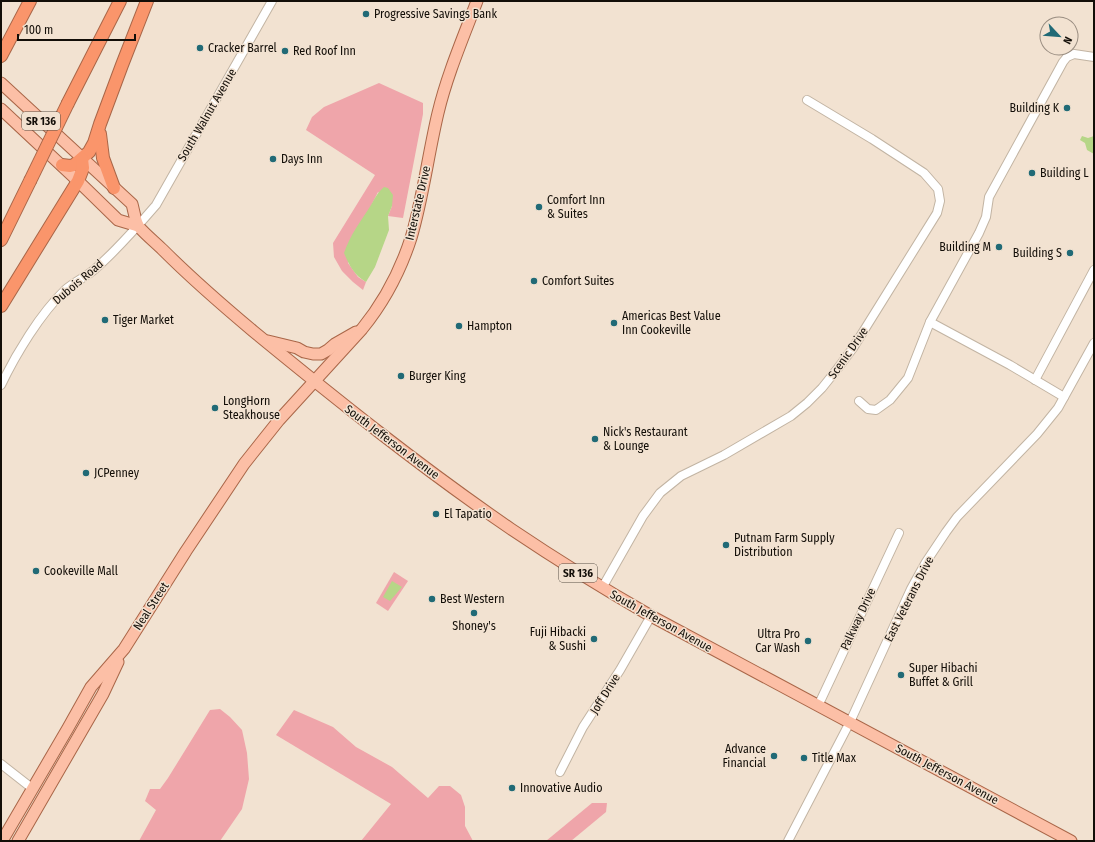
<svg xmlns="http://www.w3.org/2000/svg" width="1095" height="842" font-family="'Fira Sans Condensed',sans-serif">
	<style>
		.green { fill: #efa5aa }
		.water { fill: #b6d687 }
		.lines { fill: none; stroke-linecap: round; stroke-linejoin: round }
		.minor-casing { stroke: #c2b4a3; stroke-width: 10 }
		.major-casing { stroke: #a96648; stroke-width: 13 }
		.highway-casing { stroke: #a96648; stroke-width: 14 }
		.minor { stroke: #fff; stroke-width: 8 }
		.major { stroke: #fcbfa6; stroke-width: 11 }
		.highway { stroke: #fa956b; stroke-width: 12 }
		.highway-bridge-casing { stroke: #a96648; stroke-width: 14; stroke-linecap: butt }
		.highway-bridge { stroke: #fa956b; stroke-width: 12 }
		.poi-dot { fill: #216a76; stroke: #f2e2d1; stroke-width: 1.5 }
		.labels { text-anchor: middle; stroke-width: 3; stroke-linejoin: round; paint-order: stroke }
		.shield { fill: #f2e2d1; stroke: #564e44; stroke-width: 1 }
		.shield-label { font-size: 11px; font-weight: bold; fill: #130e08 }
		.poi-label { font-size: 12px; fill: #130e08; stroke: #f2e2d1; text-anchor: start }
		.street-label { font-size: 12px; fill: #130e08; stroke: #f2e2d1 }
	</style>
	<rect width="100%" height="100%" fill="#f2e2d1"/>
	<g class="green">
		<polygon points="379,83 423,103 423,114 403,218 388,216 392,206 378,192 372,204 348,263 358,277 366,282 363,290 353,282 342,271 334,257 333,243 375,175 306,130 312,117 324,107"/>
		<polygon points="394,572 408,581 388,611 376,603"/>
		<polygon points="220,709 230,717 242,730 247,753 249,779 242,809 220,841 139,841 156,810 145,801 150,789 160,789 168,778 210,710"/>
		<polygon points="294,710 333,727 356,747 392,767 428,798 439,786 450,786 461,795 465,807 465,826 473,841 361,841 391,804 276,735"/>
		<polygon points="592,803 607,803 606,812 571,841 546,841"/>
	</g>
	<g class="water">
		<polygon points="1082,136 1088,138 1094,136 1094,154 1087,150 1085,143 1080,140"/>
		<path d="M384,187L388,188L393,195L392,206L388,216L389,230L375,267L366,282C354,275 349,265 344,253C350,235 361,221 371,205C375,198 378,192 384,187Z"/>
		<polygon points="392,581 402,587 390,601 383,597"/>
	</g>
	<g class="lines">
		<g class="minor-casing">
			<g id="minor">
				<polyline points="930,322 1010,365 1064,397"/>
				<polyline points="1035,380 1094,270"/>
				<path d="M1,385C16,354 40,314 65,290C74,282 86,277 95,269C117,250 137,227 156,205L272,1"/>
				<polyline points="859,401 868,409 876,410 890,400 908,378 930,322 979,233 986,217 989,197 1063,62 1067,57 1074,54 1094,57"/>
				<polyline points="602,588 643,516 660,493 681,476 724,455 791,416 807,403 822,388 838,368 853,348 937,213 940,201 938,189 924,173 872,139 807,100"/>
				<polyline points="818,706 899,533"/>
				<polyline points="1,764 33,789"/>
				<polyline points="560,772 583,727 620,670 651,616"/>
				<polyline points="788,841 850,722 911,589 926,562 946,532 957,517 1037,434 1058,408 1094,343"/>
			</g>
		</g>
		<g class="major-casing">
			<g id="major">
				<path d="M1,83L132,204C134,211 135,221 139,227C146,235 156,243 163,250C192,279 222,305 253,331C337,400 422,468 511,529C557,560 604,589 651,616L1071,841"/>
				<polyline points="1,109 78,181 118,220 138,226"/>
				<polyline points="268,341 297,348 304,352 313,354 321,354 328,350 335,344 356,332"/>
				<path d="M2,841L68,728L91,687L124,649L186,551L244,464L279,420L362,329C384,302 400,272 411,238C423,198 428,155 438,113C447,75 463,38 477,1"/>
				<polyline points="18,841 103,694 118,662"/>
			</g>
		</g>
		<g class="highway-casing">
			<g id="highway">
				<polyline points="1,56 30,1"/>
				<polyline points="68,103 120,1"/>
				<polyline points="100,134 103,158 114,188"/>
				<polyline points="62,165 70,166 74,165 89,152 94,143 100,124 122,65 147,1"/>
				<polyline points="1,240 30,181"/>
				<polyline points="1,306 78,181 83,168 82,159"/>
			</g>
		</g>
		<use href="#minor" class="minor"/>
		<use href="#major" class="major"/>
		<use href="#highway" class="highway"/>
		<g class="highway-bridge-casing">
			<polyline id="highway-bridge" points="30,181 68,103"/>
		</g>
		<use href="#highway-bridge" class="highway-bridge"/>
	</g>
	<g class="poi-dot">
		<circle cx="366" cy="14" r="4"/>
		<circle cx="200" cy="48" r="4"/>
		<circle cx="285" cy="51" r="4"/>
		<circle cx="1067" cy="108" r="4"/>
		<circle cx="273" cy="159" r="4"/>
		<circle cx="1032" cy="173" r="4"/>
		<circle cx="539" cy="207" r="4"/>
		<circle cx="999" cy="247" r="4"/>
		<circle cx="1070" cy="253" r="4"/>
		<circle cx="534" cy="281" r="4"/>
		<circle cx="105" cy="320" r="4"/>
		<circle cx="614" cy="323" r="4"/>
		<circle cx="459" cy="326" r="4"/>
		<circle cx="401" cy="376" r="4"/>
		<circle cx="215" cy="408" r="4"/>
		<circle cx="595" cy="439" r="4"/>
		<circle cx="86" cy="473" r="4"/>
		<circle cx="436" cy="514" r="4"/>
		<circle cx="726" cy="545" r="4"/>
		<circle cx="36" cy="571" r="4"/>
		<circle cx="432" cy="599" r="4"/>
		<circle cx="474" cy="613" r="4"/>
		<circle cx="594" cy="639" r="4"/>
		<circle cx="808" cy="641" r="4"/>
		<circle cx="901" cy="675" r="4"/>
		<circle cx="774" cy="756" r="4"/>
		<circle cx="804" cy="758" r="4"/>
		<circle cx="512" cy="788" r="4"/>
	</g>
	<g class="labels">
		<g class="shield">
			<rect x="22" y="112" width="38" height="18" rx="3"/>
			<rect x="559" y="564" width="38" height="18" rx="3"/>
		</g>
		<g class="shield-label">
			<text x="41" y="125">SR 136</text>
			<text x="578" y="577">SR 136</text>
		</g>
		<g class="poi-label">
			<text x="374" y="18">Progressive Savings Bank</text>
			<text x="208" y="52">Cracker Barrel</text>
			<text x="293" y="55">Red Roof Inn</text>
			<text x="1059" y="112" text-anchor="end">Building K</text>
			<text x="281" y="163">Days Inn</text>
			<text x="1040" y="177">Building L</text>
			<text x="547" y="204">Comfort Inn<tspan x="547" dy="14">&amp; Suites</tspan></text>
			<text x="991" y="251" text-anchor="end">Building M</text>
			<text x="1062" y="257" text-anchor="end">Building S</text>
			<text x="542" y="285">Comfort Suites</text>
			<text x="622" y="320">Americas Best Value<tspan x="622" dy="14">Inn Cookeville</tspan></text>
			<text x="113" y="324">Tiger Market</text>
			<text x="467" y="330">Hampton</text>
			<text x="409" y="380">Burger King</text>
			<text x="223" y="405">LongHorn<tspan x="223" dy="14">Steakhouse</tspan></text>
			<text x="603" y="436">Nick's Restaurant<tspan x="603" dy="14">&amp; Lounge</tspan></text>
			<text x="94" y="477">JCPenney</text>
			<text x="444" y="518">El Tapatio</text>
			<text x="734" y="542">Putnam Farm Supply<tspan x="734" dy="14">Distribution</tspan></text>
			<text x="44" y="575">Cookeville Mall</text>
			<text x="440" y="603">Best Western</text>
			<text x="474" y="630" text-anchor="middle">Shoney's</text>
			<text x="586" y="636" text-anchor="end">Fuji Hibacki<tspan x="586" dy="14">&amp; Sushi</tspan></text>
			<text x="800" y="638" text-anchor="end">Ultra Pro<tspan x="800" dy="14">Car Wash</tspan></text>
			<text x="909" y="672">Super Hibachi<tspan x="909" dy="14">Buffet &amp; Grill</tspan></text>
			<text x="766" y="753" text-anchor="end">Advance<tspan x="766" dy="14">Financial</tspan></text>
			<text x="812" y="762">Title Max</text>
			<text x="520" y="792">Innovative Audio</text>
		</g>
		<g class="street-label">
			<text transform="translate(207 115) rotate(-60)" y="4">South Walnut Avenue</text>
			<text transform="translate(418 203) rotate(-77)" y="4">Interstate Drive</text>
			<text transform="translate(78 282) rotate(-40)" y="4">Dubois Road</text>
			<text transform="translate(848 353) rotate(-55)" y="4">Scenic Drive</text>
			<text transform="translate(392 442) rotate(37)" y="4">South Jefferson Avenue</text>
			<text transform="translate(909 599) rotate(-63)" y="4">East Veterans Drive</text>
			<text transform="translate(151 606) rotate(-57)" y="4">Neal Street</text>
			<text transform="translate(858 619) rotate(-65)" y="4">Palkway Drive</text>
			<text transform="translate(661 621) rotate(29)" y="4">South Jefferson Avenue</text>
			<text transform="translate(605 694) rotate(-58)" y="4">Joff Drive</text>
			<text transform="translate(947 774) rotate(28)" y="4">South Jefferson Avenue</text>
		</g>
	</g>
	<rect width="1095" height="842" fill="none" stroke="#130e08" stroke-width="4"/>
	<g transform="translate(1059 36) rotate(116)"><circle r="19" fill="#f2e2d1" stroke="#998d81"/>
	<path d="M0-3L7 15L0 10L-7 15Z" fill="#216a76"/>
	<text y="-6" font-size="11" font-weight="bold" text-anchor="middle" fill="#130e08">N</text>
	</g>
	<path d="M18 34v6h117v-6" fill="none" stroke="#130e08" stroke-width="2"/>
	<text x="24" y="34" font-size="12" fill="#130e08" stroke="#f2e2d1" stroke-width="3" paint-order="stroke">100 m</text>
</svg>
